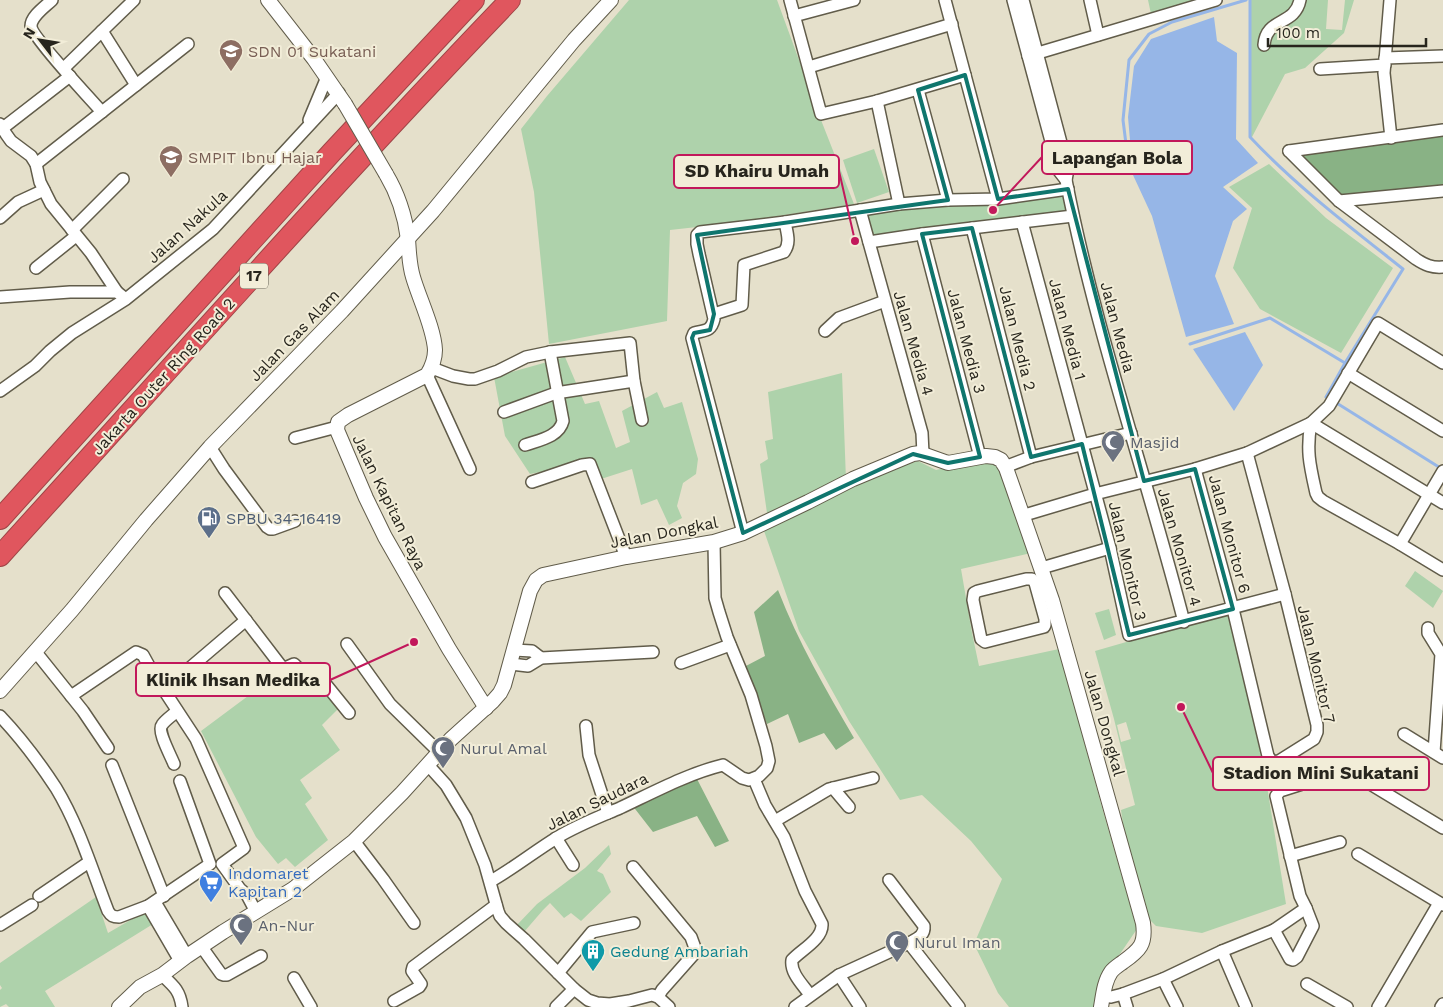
<svg xmlns="http://www.w3.org/2000/svg" width="1443" height="1007" font-family="'Work Sans',sans-serif">
	<style>
		.green { fill: #aed2ab; fill-rule: evenodd }
		.forest { fill: #89b285 }
		.water { fill: #96b6e7 }
		.lines { fill: none; stroke-linecap: round; stroke-linejoin: round }
		.stream { stroke: #96b6e7; stroke-width: 3 }
		.minor-casing { stroke: #615c4a; stroke-width: 14 }
		.tertiary-casing { stroke: #615c4a; stroke-width: 16 }
		.motorway-casing { stroke: #9f4547; stroke-width: 22 }
		.minor { stroke: #fff; stroke-width: 11 }
		.tertiary { stroke: #fff; stroke-width: 14 }
		.motorway { stroke: #e0565e; stroke-width: 20 }
		.tertiary-bridge-casing { stroke: #615c4a; stroke-width: 16; stroke-linecap: butt }
		.tertiary-bridge { stroke: #fff; stroke-width: 14 }
		.marked { fill: none; stroke: #0f766e; stroke-width: 4; stroke-linejoin: round }
		.labels { text-anchor: middle; stroke-width: 4; stroke-linejoin: round; paint-order: stroke }
		.shield { fill: #f2edd8; stroke: #646155; stroke-width: 1 }
		.shield-label { font-size: 15px; font-weight: bold; fill: #27251d }
		.education-label { font-size: 16px; fill: #785e54; stroke: #f2edd8; text-anchor: start }
		.street-label { font-size: 16px; fill: #27251d; stroke: #f2edd8 }
		.worship-label { font-size: 16px; fill: #5b616d; stroke: #f2edd8; text-anchor: start }
		.service-label { font-size: 16px; fill: #4e5e75; stroke: #f2edd8; text-anchor: start }
		.shop-label { font-size: 16px; fill: #366cbe; stroke: #f2edd8; text-anchor: start }
		.culture-label { font-size: 16px; fill: #0d838f; stroke: #f2edd8; text-anchor: start }
		.leader { fill: none; stroke: #c2185b; stroke-width: 2 }
		.callout-dot { fill: #c2185b; stroke: #f2edd8; stroke-width: 2 }
		.callout { fill: #f2edd8; stroke: #c2185b; stroke-width: 2 }
		.callout-label { font-size: 18px; text-anchor: middle; font-weight: bold; fill: #27251d }
	</style>
	<rect width="100%" height="100%" fill="#e5e0cb"/>
	<g class="green">
		<polygon points="629,0 777,0 821,120 854,204 733,223 670,230 667,321 549,344 534,192 521,129 547,96"/>
		<polygon points="1148,0 1204,0 1151,14"/>
		<polygon points="1250,0 1328,0 1326,29 1342,30 1345,0 1354,0 1344,33 1305,68 1285,74 1252,137 1250,137"/>
		<polygon points="874,149 889,192 857,203 843,160"/>
		<polygon points="1269,164 1326,218 1393,268 1341,353 1260,309 1233,268 1252,208 1229,187"/>
		<polygon points="1068,189 1073,216 869,242 860,210"/>
		<polygon points="565,357 585,404 599,401 616,448 630,442 622,411 657,392 664,408 682,402 698,459 696,474 683,483 677,506 682,518 669,525 657,499 641,505 632,469 601,479 590,462 530,474 505,436 494,377"/>
		<polygon points="842,373 846,480 767,513 760,464 768,459 765,441 773,439 768,392"/>
		<polygon points="986,459 999,465 1031,553 961,569 972,633 979,666 1059,649 1101,804 1137,929 1122,951 1102,979 1096,1007 1009,1007 998,993 974,944 1002,879 971,841 922,795 900,800 849,721 799,631 763,528 876,474 918,461 936,470"/>
		<polygon points="1415,571 1443,591 1433,608 1405,586"/>
		<polygon points="1109,609 1116,635 1104,640 1095,613"/>
		<path d="M1227,613L1248,695L1266,780L1286,904L1202,933L1156,926L1147,917L1124,831L1121,810L1135,805L1114,719L1095,651ZM1126,722L1131,739L1121,742L1117,725Z"/>
		<polygon points="319,673 344,703 322,725 340,750 300,780 312,798 305,804 328,840 295,867 286,858 278,864 256,837 201,731 248,696 279,680 290,693"/>
		<polygon points="609,845 611,854 597,871 603,874 611,892 581,921 571,913 564,918 550,903 543,910 524,932 517,925 537,904 585,868"/>
		<polygon points="96,897 108,933 146,911 153,924 45,991 55,1007 9,1007 6,1004 0,1007 0,990 2,988 0,985 0,963"/>
	</g>
	<g class="forest">
		<polygon points="1443,130 1443,191 1339,201 1289,151"/>
		<path d="M778,590C798,642 826,690 854,738L836,750L824,733L799,743L788,714L767,724L744,667L765,656L754,612Z"/>
		<polygon points="697,779 729,841 715,847 697,816 653,832 632,805"/>
	</g>
	<g class="water">
		<polygon points="1214,17 1217,41 1237,53 1236,139 1258,163 1223,187 1247,209 1233,221 1215,276 1234,324 1186,337 1152,216 1133,175 1128,117 1134,66 1151,39"/>
		<polygon points="1245,332 1263,365 1234,411 1193,349"/>
	</g>
	<g class="lines">
		<g class="stream">
			<path d="M1250,0V137C1296,186 1350,227 1403,269L1345,363L1326,397L1330,399"/>
			<polyline points="1128,160 1123,120 1129,60 1149,34 1172,22 1246,0"/>
			<polyline points="1190,344 1270,318 1345,363"/>
			<polyline points="1335,402 1442,469"/>
		</g>
		<g class="minor-casing">
			<g id="minor">
				<path d="M52,0C46,6 31,16 31,26C31,35 92,101 102,112"/>
				<polyline points="134,0 102,31 136,85"/>
				<polyline points="790,0 821,114 877,101 965,75"/>
				<polyline points="945,0 998,199"/>
				<polyline points="1013,0 1059,171 1066,180"/>
				<path d="M1023,0L1068,169L1066,180C1095,330 1146,474 1184,622"/>
				<polyline points="1090,0 1098,35"/>
				<polyline points="1390,0 1384,73 1391,138"/>
				<polyline points="794,16 854,0"/>
				<path d="M1264,45C1266,17 1295,26 1300,0"/>
				<polyline points="1028,56 1216,0"/>
				<polyline points="1385,58 1443,56"/>
				<polyline points="809,67 952,24"/>
				<polyline points="64,68 102,31"/>
				<polyline points="1320,69 1385,65"/>
				<polyline points="918,90 948,200"/>
				<polyline points="877,101 899,204"/>
				<polyline points="309,120 327,77"/>
				<polyline points="0,124 6,134 11,141 31,156 36,164 40,182 51,204 91,253 117,292"/>
				<polyline points="3,128 70,76"/>
				<path d="M1289,151L1339,201L1416,259C1425,265 1432,268 1443,267"/>
				<polyline points="1289,151 1443,130"/>
				<polyline points="36,164 188,44"/>
				<polyline points="1339,201 1443,191"/>
				<polyline points="860,210 922,433 923,454"/>
				<polyline points="0,218 18,202 44,190"/>
				<polyline points="1022,222 1110,548 1129,635 1285,594"/>
				<polyline points="972,228 1031,457"/>
				<polyline points="72,230 123,179"/>
				<polyline points="922,234 980,457"/>
				<polyline points="869,242 922,234 1073,216"/>
				<polyline points="36,268 76,236"/>
				<polyline points="0,297 70,292 117,292 122,296"/>
				<path d="M714,314L742,305L744,265L784,252C791,243 787,233 785,222"/>
				<polyline points="825,331 839,318 885,301"/>
				<polyline points="432,368 453,376 469,379 475,379 498,371 526,357 550,352 630,343 634,381 642,420"/>
				<polyline points="1348,373 1443,431"/>
				<polyline points="427,375 470,469"/>
				<polyline points="0,391 35,366 50,351 72,333 126,299 213,229 339,93"/>
				<polyline points="504,412 556,393 634,381"/>
				<path d="M1311,423C1306,451 1310,466 1316,493L1318,497L1323,501L1400,544L1443,570"/>
				<polyline points="1311,423 1443,503"/>
				<polyline points="295,438 337,427"/>
				<path d="M525,445C539,440 559,437 563,421L550,352"/>
				<polyline points="210,447 224,469 267,527 270,529 273,529 295,521"/>
				<polyline points="1010,465 1031,457 1131,433"/>
				<polyline points="1195,469 1233,609 1268,756 1272,762 1279,761 1314,739 1317,732 1317,725 1285,594 1247,453"/>
				<polyline points="532,482 582,465 590,464 626,557"/>
				<polyline points="1028,514 1095,494 1195,469 1247,453 1311,423 1329,406 1378,323 1443,363"/>
				<path d="M743,533L692,338L694,333C705,330 711,332 714,319L699,254L697,244V235L700,232L785,222L899,204L948,200L998,199L1068,189"/>
				<polyline points="1400,544 1443,471"/>
				<polyline points="1045,567 1110,548"/>
				<polygon points="1026,579 1032,579 1035,583 1045,619 1045,625 1044,627 985,642 981,639 973,600 974,593 978,591"/>
				<polyline points="225,593 281,666 285,668 294,664 307,677 314,675 319,676 349,713"/>
				<polyline points="1428,628 1428,633 1441,654 1434,752"/>
				<polyline points="347,644 390,704 439,752"/>
				<polyline points="514,650 532,651 541,658"/>
				<polyline points="35,651 83,711 108,748"/>
				<polyline points="681,663 730,645"/>
				<polyline points="511,664 528,666 541,658 653,652"/>
				<polyline points="164,690 246,620"/>
				<polyline points="71,696 136,652 143,655 154,675 196,739 244,848 222,864 240,889 247,895 256,912"/>
				<path d="M0,716C21,738 39,762 56,788C79,826 92,870 108,911C111,916 113,917 119,917L148,906L210,864L180,781"/>
				<polyline points="586,726 589,755 608,813"/>
				<polyline points="1404,734 1443,758"/>
				<path d="M174,764C171,756 157,731 162,725C165,720 173,715 177,711"/>
				<polyline points="112,765 164,896"/>
				<polyline points="428,765 446,785 466,818 485,865 498,911 500,916 506,923 524,939 574,989 588,1000 597,1003 610,1004 629,1001 652,995 658,997 669,1007"/>
				<path d="M754,779L765,805L784,837L805,891L822,924C823,939 801,950 792,960C790,973 803,985 810,995"/>
				<polyline points="1372,785 1443,828"/>
				<polyline points="833,788 849,807"/>
				<polyline points="775,821 829,789 873,778"/>
				<polyline points="556,838 573,865"/>
				<polyline points="354,841 383,879 414,923"/>
				<polyline points="1358,854 1443,905"/>
				<polyline points="1290,856 1340,842"/>
				<polyline points="633,867 691,937 695,948 693,955 662,990 658,997"/>
				<path d="M889,880L924,926C925,936 916,939 909,943"/>
				<path d="M491,881C514,868 535,851 558,837C578,825 599,817 620,808C654,792 687,774 723,765L742,778L749,780L759,776L767,768L769,761L766,746L751,695L727,637L719,612L715,598L714,542"/>
				<polyline points="39,896 89,862"/>
				<polyline points="155,902 187,956"/>
				<polyline points="148,906 180,961"/>
				<polyline points="0,925 32,905"/>
				<polyline points="1274,930 1290,959 1293,960 1297,957 1313,926 1306,908"/>
				<polyline points="201,946 221,974 224,975 227,975 261,956"/>
				<polyline points="1222,951 1246,1007"/>
				<polyline points="558,973 592,932 634,923"/>
				<path d="M162,975C174,986 180,991 182,1007"/>
				<polyline points="839,975 860,1007"/>
				<polyline points="294,978 311,1007"/>
				<polyline points="1163,979 1177,1007"/>
				<polyline points="1307,984 1347,1007"/>
				<polyline points="1123,994 1127,1007"/>
				<polyline points="1103,996 1111,997 1123,994 1163,979 1222,951 1274,930 1306,908 1300,896 1276,796 1280,791 1359,766"/>
				<polyline points="394,1001 419,987 421,984 412,971 413,967 496,905"/>
				<polyline points="556,1007 574,989"/>
				<polyline points="795,1007 839,975 909,943 959,1007"/>
				<polyline points="1378,1007 1439,903"/>
				<polyline points="1441,1007 1443,1004"/>
			</g>
		</g>
		<g class="tertiary-casing">
			<g id="tertiary">
				<polyline points="268,0 314,59 345,104"/>
				<path d="M386,174C398,194 405,216 408,239C409,251 409,264 413,277C419,298 434,328 435,350C435,359 432,367 427,375L348,415L338,422L337,430L366,498L385,537L449,649L486,708"/>
				<polyline points="0,691 72,610 146,520 210,447 342,311 433,211 574,40 611,0"/>
				<path d="M119,1007L140,987L162,975L187,956L223,932L293,889L354,841L402,793L451,739L493,701L500,693L504,685L530,591L536,580L543,575L626,557L714,542L743,533L808,502L853,479L913,454L920,453L948,463L986,456L995,457L1001,460L1006,468L1012,485L1052,600L1143,923C1146,944 1140,950 1123,962C1119,965 1114,968 1111,972C1104,982 1103,996 1101,1007"/>
			</g>
		</g>
		<g class="motorway-casing">
			<g id="motorway">
				<polyline points="0,519 332,152 474,0"/>
				<path d="M0,556C169,370 336,181 510,0"/>
			</g>
		</g>
		<use href="#minor" class="minor"/>
		<use href="#tertiary" class="tertiary"/>
		<use href="#motorway" class="motorway"/>
		<g class="tertiary-bridge-casing">
			<polyline id="tertiary-bridge" points="345,104 386,174"/>
		</g>
		<use href="#tertiary-bridge" class="tertiary-bridge"/>
	</g>
	<path class="marked" d="M965,75L998,199L1068,189L1144,481L1195,469L1233,609L1129,635L1082,444L1031,457L972,228L922,234L980,457L948,463L913,454L743,533L692,338L694,333L710,330L714,314L697,235L948,200L918,90Z"/>
	<defs>
		<g id="school-pin" transform="scale(1.25)"><path d="M0 17L-7.5 6A9.5 9.5 0 1 1 7.5 6Z" fill="#8d6e63" stroke="#f2edd8"/><path d="M0-5L7-2L0 1L-7-2ZM-4 1L0 2.5L4 1V4Q0 6-4 4Z" fill="#fff"/></g>
		<g id="mosque-pin" transform="scale(1.25)"><path d="M0 17L-7.5 6A9.5 9.5 0 1 1 7.5 6Z" fill="#6b7280" stroke="#f2edd8"/><path d="M3.5-4.9A6 6 0 1 0 3.5 4.9A5 5 0 1 1 3.5-4.9Z" fill="#fff"/></g>
		<g id="fuel-pin" transform="scale(1.25)"><path d="M0 17L-7.5 6A9.5 9.5 0 1 1 7.5 6Z" fill="#5c6f8a" stroke="#f2edd8"/><path d="M-5.5-6h7V0h2V4h1.3V-2.5L3-4.5l.8-.8L6-3V5H2.5V1h-1V6h-7ZM-4.2-4.7v3.2H.2V-4.7Z" fill="#fff"/></g>
		<g id="supermarket-pin" transform="scale(1.25)"><path d="M0 17L-7.5 6A9.5 9.5 0 1 1 7.5 6Z" fill="#3f7fe0" stroke="#f2edd8"/><path d="M-6-5.5h2.5l.6 2H6L4.5 2H-2.5L-4.4-4H-6ZM-1.5 3.2a1.3 1.3 0 1 0 .1 0ZM3 3.2a1.3 1.3 0 1 0 .1 0Z" fill="#fff"/></g>
		<g id="building-pin" transform="scale(1.25)"><path d="M0 17L-7.5 6A9.5 9.5 0 1 1 7.5 6Z" fill="#0f9aa8" stroke="#f2edd8"/><path d="M-4-6H4V6H1V3H-1V6H-4ZM-2.5-4.3h1.7v1.8h-1.7ZM.8-4.3h1.7v1.8H.8ZM-2.5-1h1.7V.8h-1.7ZM.8-1h1.7V.8H.8Z" fill="#fff"/></g>
	</defs>
	<g fill-rule="evenodd">
		<use href="#school-pin" x="231" y="51"/>
		<use href="#school-pin" x="171" y="157"/>
		<use href="#mosque-pin" x="1113" y="442"/>
		<use href="#fuel-pin" x="209" y="518"/>
		<use href="#mosque-pin" x="443" y="748"/>
		<use href="#supermarket-pin" x="211" y="882"/>
		<use href="#mosque-pin" x="241" y="925"/>
		<use href="#mosque-pin" x="897" y="942"/>
		<use href="#building-pin" x="593" y="951"/>
	</g>
	<g class="labels">
		<rect class="shield" x="240" y="263.5" width="28" height="25" rx="4"/>
		<g class="shield-label">
			<text x="254" y="281">17</text>
		</g>
		<g class="education-label">
			<text x="248" y="57">SDN 01 Sukatani</text>
			<text x="188" y="163">SMPIT Ibnu Hajar</text>
		</g>
		<g class="street-label">
			<text transform="translate(187 226) rotate(-42)" y="6">Jalan Nakula</text>
			<text transform="translate(1118 327) rotate(75)" y="6">Jalan Media</text>
			<text transform="translate(1068 329) rotate(75)" y="6">Jalan Media 1</text>
			<text transform="translate(294 335) rotate(-46)" y="6">Jalan Gas Alam</text>
			<text transform="translate(1018 338) rotate(76)" y="6">Jalan Media 2</text>
			<text transform="translate(967 341) rotate(75)" y="6">Jalan Media 3</text>
			<text transform="translate(914 343) rotate(74)" y="6">Jalan Media 4</text>
			<text transform="translate(163 376) rotate(-48)" y="6">Jakarta Outer Ring Road 2</text>
			<text transform="translate(390 502) rotate(64)" y="6">Jalan Kapitan Raya</text>
			<text transform="translate(664 532) rotate(-11)" y="6">Jalan Dongkal</text>
			<text transform="translate(1230 534) rotate(75)" y="6">Jalan Monitor 6</text>
			<text transform="translate(1180 547) rotate(74)" y="6">Jalan Monitor 4</text>
			<text transform="translate(1128 561) rotate(77)" y="6">Jalan Monitor 3</text>
			<text transform="translate(1317 664) rotate(77)" y="6">Jalan Monitor 7</text>
			<text transform="translate(1105 723) rotate(74)" y="6">Jalan Dongkal</text>
			<text transform="translate(597 801) rotate(-26)" y="6">Jalan Saudara</text>
		</g>
		<g class="worship-label">
			<text x="1130" y="448">Masjid</text>
			<text x="460" y="754">Nurul Amal</text>
			<text x="258" y="931">An-Nur</text>
			<text x="914" y="948">Nurul Iman</text>
		</g>
		<g class="service-label">
			<text x="226" y="524">SPBU 34-16419</text>
		</g>
		<g class="shop-label">
			<text x="228" y="879">Indomaret<tspan x="228" dy="18">Kapitan 2</tspan></text>
		</g>
		<g class="culture-label">
			<text x="610" y="957">Gedung Ambariah</text>
		</g>
	</g>
	<path class="leader" d="M993 210L1042 157M855 241L839 171M414 642L330 680M1181 707L1213 773"/>
	<g class="callout-dot">
		<circle cx="993" cy="210" r="5"/>
		<circle cx="855" cy="241" r="5"/>
		<circle cx="414" cy="642" r="5"/>
		<circle cx="1181" cy="707" r="5"/>
	</g>
	<g class="callout">
		<rect x="1042" y="141" width="150" height="33" rx="5"/>
		<rect x="674" y="155" width="165" height="33" rx="5"/>
		<rect x="136" y="663" width="194" height="33" rx="5"/>
		<rect x="1213" y="757" width="216" height="33" rx="5"/>
	</g>
	<g class="callout-label">
		<text x="1117" y="164">Lapangan Bola</text>
		<text x="757" y="177">SD Khairu Umah</text>
		<text x="233" y="686">Klinik Ihsan Medika</text>
		<text x="1321" y="779">Stadion Mini Sukatani</text>
	</g>
	<g transform="translate(40 40) rotate(301)" stroke="#f2edd8" stroke-width="4" paint-order="stroke">
	<path d="M0-4L9 19L0 12L-9 19Z" fill="#27251d"/>
	<text y="-8" font-size="14" font-weight="bold" text-anchor="middle" fill="#27251d">N</text>
	</g>
	<path d="M1268 38v8h158v-8" fill="none" stroke="#27251d" stroke-width="2.5"/>
	<text x="1276" y="38" font-size="15" fill="#27251d" stroke="#f2edd8" stroke-width="4" paint-order="stroke">100 m</text>
</svg>
